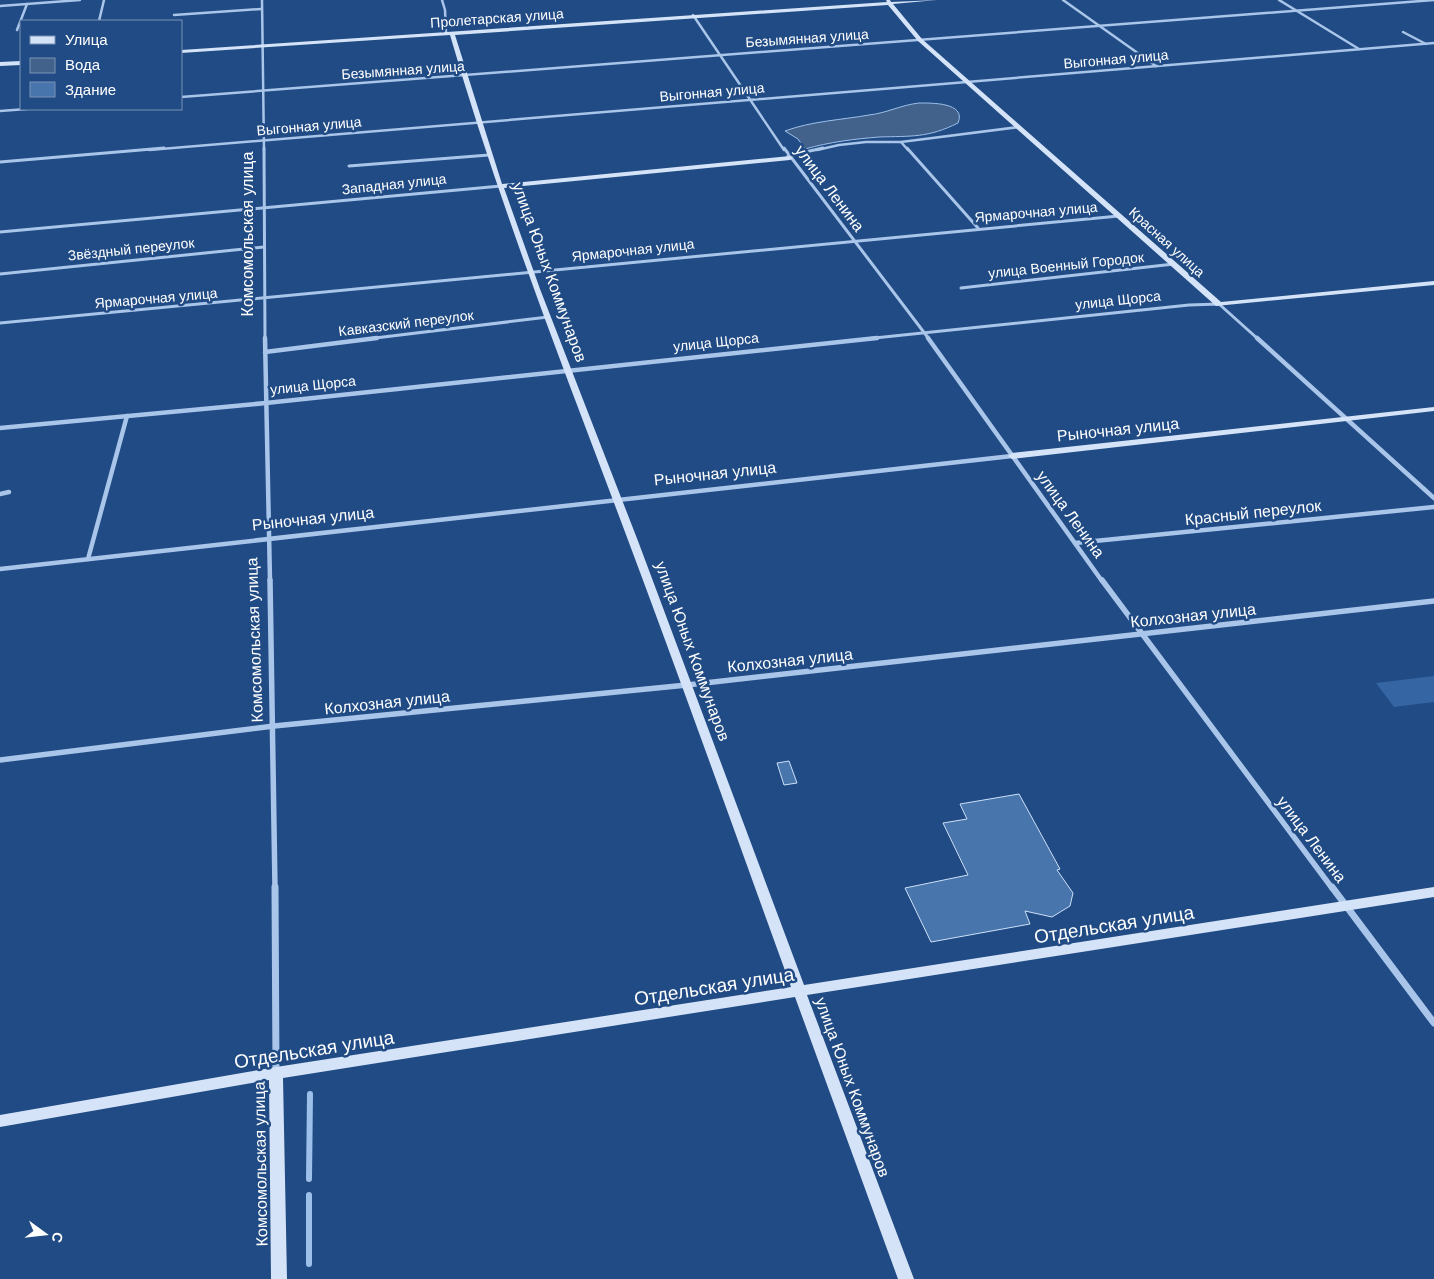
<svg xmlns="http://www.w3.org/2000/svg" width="1434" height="1279" font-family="Helvetica,sans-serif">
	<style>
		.green { fill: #3565a2 }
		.water { fill: #43628b; stroke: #9dc0ea }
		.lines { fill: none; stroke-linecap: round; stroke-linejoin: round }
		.stream { stroke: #9dc0ea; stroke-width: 6 }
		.building { fill: #4975ad; stroke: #cde0f7 }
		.street-far4 { stroke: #a9c5e9; stroke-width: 2.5 }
		.street-far3 { stroke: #a9c5e9; stroke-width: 3 }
		.street-far2 { stroke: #a9c5e9; stroke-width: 4.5 }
		.street-far1 { stroke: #a9c5e9; stroke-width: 5.5 }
		.street { stroke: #a9c5e9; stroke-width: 7 }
		.secondary { fill: #d4e3f7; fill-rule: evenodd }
		.labels { text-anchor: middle; stroke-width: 5; stroke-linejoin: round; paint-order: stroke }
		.far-street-label { font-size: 14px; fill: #fff; stroke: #214b84 }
		.street-label { font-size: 16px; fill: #fff; stroke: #214b84 }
		.near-street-label { font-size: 19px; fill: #fff; stroke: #214b84 }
	</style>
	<rect width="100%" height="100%" fill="#214b84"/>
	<polygon class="green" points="1434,676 1434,702 1394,707 1376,683"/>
	<path class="water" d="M919,103C930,103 967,102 958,123C928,138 911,136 879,137C854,139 830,142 805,149L798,139L785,131C812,121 841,120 869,115C887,113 901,105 919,103Z"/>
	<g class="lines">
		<g class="stream">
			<polyline points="309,1179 310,1094"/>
			<polyline points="309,1195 309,1264"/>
		</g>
	</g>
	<g class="building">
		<polygon points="789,761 797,783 784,785 777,763"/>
		<polygon points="1019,794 1060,869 1057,870 1073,893 1070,906 1052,917 1025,911 1030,924 931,942 905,888 968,875 943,823 967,819 960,804"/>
	</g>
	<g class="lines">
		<g class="street-far4">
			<polyline points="262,0 264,150"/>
			<polyline points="442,0 445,10 446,33"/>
			<polyline points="1063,0 1156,66"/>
			<polyline points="1279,0 1359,49"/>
			<polyline points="0,6 80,0"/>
			<polyline points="174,15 261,9"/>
			<polyline points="693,15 784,150"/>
			<polyline points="99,21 104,0"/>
			<polyline points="17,30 27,4"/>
			<polyline points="1403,32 1426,44"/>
			<polyline points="181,97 1434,0"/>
			<polyline points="0,111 27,109"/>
			<polyline points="901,142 908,150"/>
			<polyline points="149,150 1434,43"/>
			<polyline points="817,150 839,145 866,142 901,142 1019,127"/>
		</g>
		<g class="street-far3">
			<polyline points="264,148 265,339"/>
			<polyline points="784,148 929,339"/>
			<polyline points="907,148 978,228"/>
			<polyline points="788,156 823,148"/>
			<polyline points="0,162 164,148"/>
			<polyline points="349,166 489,155"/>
			<polyline points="0,232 501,186"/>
			<polyline points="0,274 264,247"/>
			<polyline points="961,288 1174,264"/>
			<polyline points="0,323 1119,216"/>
			<polyline points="367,339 548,317"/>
			<polyline points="865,339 1189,305 1219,304 1258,339"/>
		</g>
		<g class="street-far2">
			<polyline points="265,338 270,581"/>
			<polyline points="928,338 1102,581"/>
			<polyline points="1257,338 1434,498"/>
			<polyline points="265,352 377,338"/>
			<polyline points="0,428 266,403 877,338"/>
			<polyline points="0,494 9,492"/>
			<polyline points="1075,543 1434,507"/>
			<polyline points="88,559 127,416"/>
			<polyline points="0,569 1012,456"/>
		</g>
		<g class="street-far1">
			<polyline points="270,580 275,888"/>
			<polyline points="1102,580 1332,888"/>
			<polyline points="0,760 274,726 687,685 1434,601"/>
		</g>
		<g class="street">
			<polyline points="275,887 276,1072"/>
			<polyline points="1332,887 1434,1023"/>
		</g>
		<g class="secondary">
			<path d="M886,0H890L891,2L937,0L893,4L922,39L1221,302L1434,281V285L1216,306L918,41L888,5L455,35L502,184L790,156L793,158L790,160L504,188L540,289L638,541L804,985L1434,887V897L807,995L914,1279H898L795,997L283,1078L287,1279H271L269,1080L0,1127V1115L276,1067L791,987C735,833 680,678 622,524C561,362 498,201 450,35L181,53V50L887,2Z"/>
			<polygon points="21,61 21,65 0,66 0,62"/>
			<polygon points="1434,407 1434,411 1012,459 1008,456 1012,453"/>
		</g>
	</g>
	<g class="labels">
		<g class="far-street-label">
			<text transform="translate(497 18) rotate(-4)" y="5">Пролетарская улица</text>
			<text transform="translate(807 38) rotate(-4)" y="5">Безымянная улица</text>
			<text transform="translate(1116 59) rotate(-5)" y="5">Выгонная улица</text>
			<text transform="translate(403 70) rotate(-4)" y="5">Безымянная улица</text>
			<text transform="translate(712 92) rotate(-5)" y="5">Выгонная улица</text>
			<text transform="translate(309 126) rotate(-5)" y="5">Выгонная улица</text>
			<text transform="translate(394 184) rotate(-6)" y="5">Западная улица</text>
			<text transform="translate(1036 212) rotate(-5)" y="5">Ярмарочная улица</text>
			<text transform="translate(1167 242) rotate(42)" y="5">Красная улица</text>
			<text transform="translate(131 249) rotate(-6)" y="5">Звёздный переулок</text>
			<text transform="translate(633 250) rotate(-6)" y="5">Ярмарочная улица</text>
			<text transform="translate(1066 265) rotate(-6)" y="5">улица Военный Городок</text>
			<text transform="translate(156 298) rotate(-5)" y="5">Ярмарочная улица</text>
			<text transform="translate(1118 300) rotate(-6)" y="5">улица Щорса</text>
			<text transform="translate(406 323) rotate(-7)" y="5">Кавказский переулок</text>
			<text transform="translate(716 342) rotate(-6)" y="5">улица Щорса</text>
			<text transform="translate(313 385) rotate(-6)" y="5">улица Щорса</text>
		</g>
		<g class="street-label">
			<text transform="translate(830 188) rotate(53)" y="6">улица Ленина</text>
			<text transform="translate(247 234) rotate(-90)" y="6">Комсомольская улица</text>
			<text transform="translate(550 272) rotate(70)" y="6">улица Юных Коммунаров</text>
			<text transform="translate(1118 429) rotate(-6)" y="6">Рыночная улица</text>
			<text transform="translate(715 473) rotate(-6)" y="6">Рыночная улица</text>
			<text transform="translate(1253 512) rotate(-6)" y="6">Красный переулок</text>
			<text transform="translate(1071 514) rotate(54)" y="6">улица Ленина</text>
			<text transform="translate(313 518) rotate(-6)" y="6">Рыночная улица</text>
			<text transform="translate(1193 615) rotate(-6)" y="6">Колхозная улица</text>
			<text transform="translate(254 640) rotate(-92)" y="6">Комсомольская улица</text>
			<text transform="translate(693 651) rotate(70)" y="6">улица Юных Коммунаров</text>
			<text transform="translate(790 660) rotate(-6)" y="6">Колхозная улица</text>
			<text transform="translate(387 702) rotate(-6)" y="6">Колхозная улица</text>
			<text transform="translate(1312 839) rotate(53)" y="6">улица Ленина</text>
			<text transform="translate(853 1087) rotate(70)" y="6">улица Юных Коммунаров</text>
			<text transform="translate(260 1164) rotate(-91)" y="6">Комсомольская улица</text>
		</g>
		<g class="near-street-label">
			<text transform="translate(1114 924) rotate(-9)" y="7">Отдельская улица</text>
			<text transform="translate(714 986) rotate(-9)" y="7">Отдельская улица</text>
			<text transform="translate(314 1049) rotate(-9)" y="7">Отдельская улица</text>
		</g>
	</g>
	<rect x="20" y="20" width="162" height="90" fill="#214b84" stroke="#7a93b5"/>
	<rect x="30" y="36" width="25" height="8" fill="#d4e3f7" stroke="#7a93b5"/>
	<text x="65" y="45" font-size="15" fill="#ffffff">Улица</text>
	<rect x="30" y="58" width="25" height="15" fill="#43628b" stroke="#7a93b5"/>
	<text x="65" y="70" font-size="15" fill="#ffffff">Вода</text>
	<rect x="30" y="82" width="25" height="15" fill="#4975ad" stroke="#7a93b5"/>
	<text x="65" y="95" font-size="15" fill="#ffffff">Здание</text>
	<g transform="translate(45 1234) rotate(105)" stroke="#214b84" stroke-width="4" paint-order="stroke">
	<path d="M0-4L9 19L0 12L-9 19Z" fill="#ffffff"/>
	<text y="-8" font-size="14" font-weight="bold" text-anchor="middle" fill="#ffffff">С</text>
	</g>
</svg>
